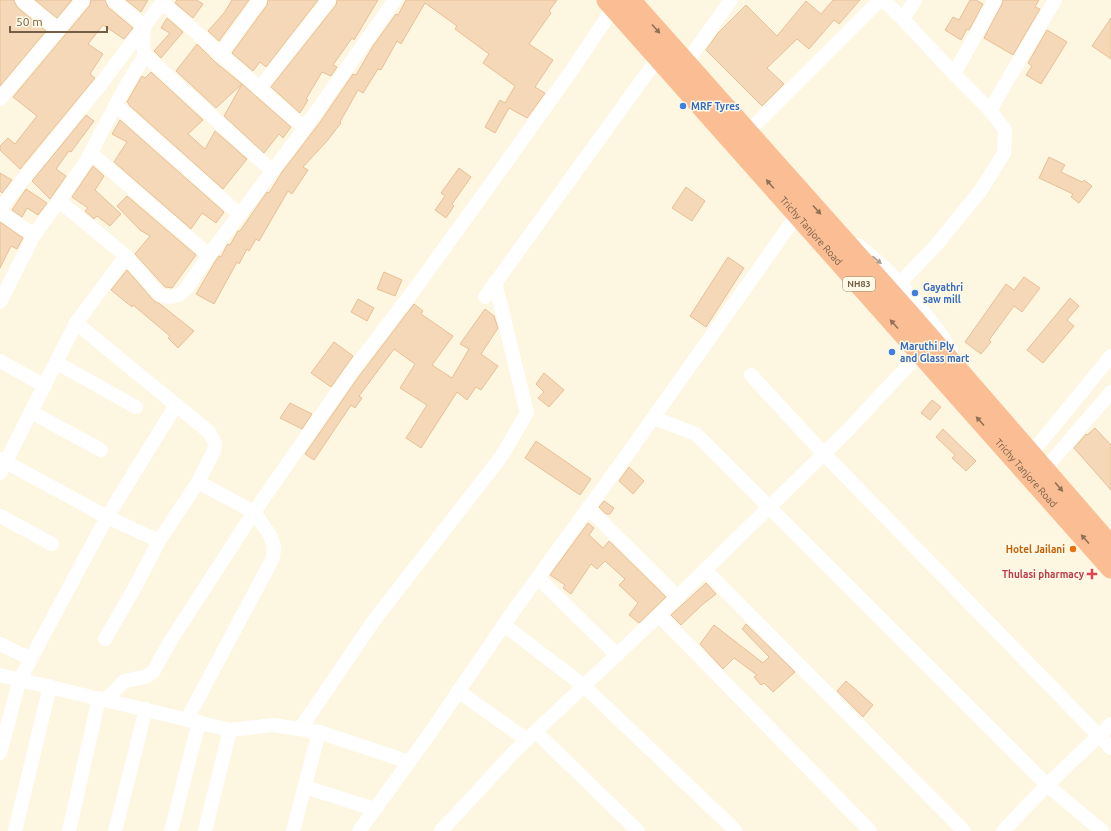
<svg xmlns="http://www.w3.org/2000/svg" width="1111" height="831" font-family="Ubuntu,sans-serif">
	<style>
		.building { fill: #f4d8b7; stroke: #e7c097 }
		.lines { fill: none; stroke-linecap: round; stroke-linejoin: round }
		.minor { stroke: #fff; stroke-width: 14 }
		.highway { stroke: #fabd94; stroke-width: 21 }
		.oneway { fill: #907156 }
		.oneway2 { fill: #ac9e91 }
		.shop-dot { fill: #3f7fe0; stroke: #fff9e8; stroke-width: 1.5 }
		.food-dot { fill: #e8710a; stroke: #fff9e8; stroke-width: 1.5 }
		.health-dot { fill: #e0444e; stroke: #fff9e8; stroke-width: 1.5 }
		.labels { text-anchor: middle; stroke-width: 3; stroke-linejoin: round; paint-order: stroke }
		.shield { fill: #fff9e8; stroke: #9e8c77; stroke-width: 1 }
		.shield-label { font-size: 9px; font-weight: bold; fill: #755e47 }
		.shop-label { font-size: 10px; font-weight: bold; fill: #366cbe; stroke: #fff9e8; text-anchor: start }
		.street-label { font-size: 10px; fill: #755e47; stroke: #fff9e8 }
		.food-label { font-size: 10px; font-weight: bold; fill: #c56008; stroke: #fff9e8; text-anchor: end }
		.health-label { font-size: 10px; font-weight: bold; fill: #be3a42; stroke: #fff9e8; text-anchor: end }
	</style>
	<rect width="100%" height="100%" fill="#fdf6e1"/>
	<g class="building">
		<polygon points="0,0 14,0 17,7 46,31 0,86"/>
		<polygon points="35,0 72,0 57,18"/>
		<polygon points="91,0 105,0 108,7 133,28 124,39 103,25 88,44 103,54 90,74 95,78 20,169 0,150 0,146 8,138 15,144 37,116 13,97 90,5"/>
		<polygon points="126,0 148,0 141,12"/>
		<polygon points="177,0 197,0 203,4 193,18 175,3"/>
		<polygon points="232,0 249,0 219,41 208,31 224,13"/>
		<polygon points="268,0 318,0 266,67 260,62 253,71 232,53 267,5"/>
		<polygon points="337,0 378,0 354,40 352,38 333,65 337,67 331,76 322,72 306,99 308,100 300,113 271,87 336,5"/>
		<polygon points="406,0 557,0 549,11 551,13 529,44 553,60 535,87 545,93 527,118 509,108 495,133 485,127 500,100 505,103 515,86 483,63 489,54 455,29 457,26 425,3 401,44 397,41 381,70 378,69 363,93 358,90 340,122 341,123 327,141 303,167 308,170 292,194 288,191 259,241 256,239 249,251 247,249 239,264 237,262 214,304 196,294 216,260 219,256 221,257 227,245 228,244 230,245 238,231 240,231 253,212 267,192 269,193 282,172 321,121 353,74 356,75 373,46 396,14 398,15"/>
		<polygon points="833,0 860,0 839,24 834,20 809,49 797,39 767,68 784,84 762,106 706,50 718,33 746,5 777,36 806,1 821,14"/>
		<polygon points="970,0 976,0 983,4 969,30 967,29 961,40 945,30 953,17 959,20"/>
		<polygon points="1003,0 1039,0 1035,7 1040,9 1013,55 984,38 1002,4"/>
		<polygon points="167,18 183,32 161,58 154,51 170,33 161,28"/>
		<polygon points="1111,18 1111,59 1092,46"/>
		<polygon points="1047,30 1067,42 1041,84 1026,75 1032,66 1028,63"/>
		<polygon points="197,44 215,62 242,84 216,108 176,71"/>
		<polygon points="151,72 203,120 188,134 205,149 215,131 247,159 223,189 129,105 129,104 127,102 142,76 145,78"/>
		<polygon points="242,84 291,127 283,138 279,134 264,153 224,116"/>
		<polygon points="86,115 94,121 71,152 69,151 56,169 66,176 50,199 32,181"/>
		<polygon points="120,120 224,212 216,223 202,213 191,229 114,162 127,142 112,134"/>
		<polygon points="1049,157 1065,165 1061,172 1082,182 1084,180 1092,186 1079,203 1071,197 1073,194 1039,178"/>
		<polygon points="93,166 104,176 95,190 121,214 110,226 97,216 94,219 85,211 88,208 72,197"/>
		<polygon points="459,168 471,177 452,204 454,206 446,218 435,210 445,196 441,193"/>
		<polygon points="0,173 12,180 2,193 0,191"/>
		<polygon points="686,187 705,201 692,221 672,208"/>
		<polygon points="26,189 47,203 38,215 27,208 22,217 12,210"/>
		<polygon points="127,196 196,255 172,288 165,287 135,254 150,236 140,230 117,206"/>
		<polygon points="0,222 23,238 17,249 11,246 0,268"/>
		<polygon points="728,257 744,268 706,327 690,316"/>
		<polygon points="127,270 154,301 160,304 194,331 178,348 168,338 170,336 133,305 132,307 111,290"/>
		<polygon points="384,272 402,280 395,296 377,289"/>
		<polygon points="1024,277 1040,288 1022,312 1014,306 989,340 991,342 981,354 965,342 1006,284 1014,290"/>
		<polygon points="1070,298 1079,306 1067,320 1074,326 1043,363 1027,350"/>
		<polygon points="358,299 374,308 367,321 351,312"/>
		<polygon points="414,304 423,311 421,314 453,336 432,365 452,378 469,349 460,344 485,309 494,316 498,328 481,354 498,366 481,390 476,387 467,400 457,392 421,448 406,438 427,405 400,388 415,364 394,349 359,396 362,398 355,408 351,405 314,460 305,454 357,379"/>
		<polygon points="334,342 353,356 331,387 311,373"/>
		<polygon points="544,373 564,390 549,407 538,398 544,392 536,384"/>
		<polygon points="932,400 941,407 930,420 921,413"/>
		<polygon points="290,403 312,414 302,429 280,418"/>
		<polygon points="1095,428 1111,445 1111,490 1074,448 1086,434 1087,435"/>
		<polygon points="943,429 976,461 966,471 952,458 955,455 936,437"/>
		<polygon points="536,441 591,479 580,495 525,458"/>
		<polygon points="629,467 644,481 633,494 619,481"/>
		<polygon points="604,501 614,508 610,514 606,514 599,507"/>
		<polygon points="588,523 594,528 589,535 603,548 609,541 666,597 639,623 629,615 638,603 619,585 625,579 605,561 597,569 591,564 571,594 563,588 565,585 550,575"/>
		<polygon points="706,583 716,594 702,605 681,625 671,615"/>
		<polygon points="746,624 795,672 773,692 764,683 761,685 754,677 757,675 734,658 723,669 700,644 714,625 763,663 769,657 742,629"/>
		<polygon points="846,681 873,705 863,717 837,691"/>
	</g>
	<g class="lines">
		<g class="minor">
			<polyline points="22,0 58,30"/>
			<polyline points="883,0 903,19 954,74 990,110 1005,130 1004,153 981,190 937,244 900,283"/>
			<polyline points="162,2 304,128"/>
			<polyline points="903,19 915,0"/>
			<polyline points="145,55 272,171"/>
			<polyline points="220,55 260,0"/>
			<polyline points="686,63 731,0"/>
			<polyline points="954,74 995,0"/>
			<polyline points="259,89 329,0"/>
			<polyline points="0,99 83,0"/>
			<polyline points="116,105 239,214"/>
			<polyline points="990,110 1055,0"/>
			<polyline points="748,132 880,0"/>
			<polyline points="91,153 209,255"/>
			<polyline points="0,210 12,193 100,85 164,0"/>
			<polyline points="0,212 34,235"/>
			<path d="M858,245C886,267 910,292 931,321C939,331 946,341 951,352"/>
			<polyline points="126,256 160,295 169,297 179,295 186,289 209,255 296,140 395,0"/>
			<polyline points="485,297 658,58"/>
			<polyline points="0,302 34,235 59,201"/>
			<polyline points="76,323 209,432 215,443 214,451 198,482 159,541 134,589 105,639"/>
			<polyline points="0,361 45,386"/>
			<polyline points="57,363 136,407"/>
			<polyline points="751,375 824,454 1111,748"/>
			<polyline points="31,412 101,450"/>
			<polyline points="654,418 696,434 1047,785 1102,831"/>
			<polyline points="1031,454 1111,356"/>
			<polyline points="0,459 107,517 159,541"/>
			<polyline points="1044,470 1111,392"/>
			<polyline points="0,473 76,323 126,256 59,201 87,160 124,89 145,55 143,47 144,26 113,0"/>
			<polyline points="588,508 678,597"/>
			<polyline points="0,516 52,544"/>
			<polyline points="705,570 964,831"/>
			<polyline points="538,578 617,655"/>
			<polyline points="659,615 870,831"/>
			<polyline points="504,625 584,686 736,831"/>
			<polyline points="0,644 25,656"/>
			<polyline points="0,675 230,730 205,831"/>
			<polyline points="458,691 527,740"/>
			<polyline points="106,700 124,681 145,677 153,672 171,640 254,512 350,374 417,286 500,171 574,67 614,7"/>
			<polyline points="187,719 273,558 274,547 270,535 254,512 198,482"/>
			<polyline points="300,729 375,619 501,457 527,413 495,282"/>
			<polyline points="230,730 273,725 319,732 409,762"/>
			<polyline points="536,732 638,831"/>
			<polyline points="0,753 20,679 107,517 176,405"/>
			<polyline points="305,787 374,809"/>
			<polyline points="15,831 50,686"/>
			<polyline points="69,831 99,698"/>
			<polyline points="115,831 146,709"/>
			<polyline points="171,831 199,722"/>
			<polyline points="293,831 319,732"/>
			<polyline points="359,831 428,736 512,613 624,459 797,215"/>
			<polyline points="441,831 515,751 659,615 846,432 920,353"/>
			<polyline points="1003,831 1047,785 1111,724"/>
		</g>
		<g class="highway">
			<path id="s1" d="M607,0L1111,568"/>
			<polyline points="630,0 911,316 1108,543"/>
		</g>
	</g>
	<defs><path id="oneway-solid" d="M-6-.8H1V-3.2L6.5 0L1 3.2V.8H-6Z"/></defs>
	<g class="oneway">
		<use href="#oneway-solid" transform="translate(656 29) rotate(48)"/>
		<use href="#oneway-solid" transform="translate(770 184) rotate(-131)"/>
		<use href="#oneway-solid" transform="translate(817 210) rotate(48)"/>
		<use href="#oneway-solid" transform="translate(894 324) rotate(-132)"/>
		<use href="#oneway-solid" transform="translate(980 421) rotate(-132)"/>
		<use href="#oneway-solid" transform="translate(1059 487) rotate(49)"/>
		<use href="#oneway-solid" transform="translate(1085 539) rotate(-132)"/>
	</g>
	<use class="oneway2" href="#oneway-solid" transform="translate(877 260) rotate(40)"/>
	<g class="shop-dot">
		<circle cx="683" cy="106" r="4"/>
		<circle cx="915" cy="293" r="4"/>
		<circle cx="892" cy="352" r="4"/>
	</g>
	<circle class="food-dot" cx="1073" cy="549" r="4"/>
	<path class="health-dot" d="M1090 568h4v4h4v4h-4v4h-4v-4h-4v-4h4z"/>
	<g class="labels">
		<rect class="shield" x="843" y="277" width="32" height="14" rx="3"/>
		<g class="shield-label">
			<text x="859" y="287">NH83</text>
		</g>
		<g class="shop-label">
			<text x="691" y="110">MRF Tyres</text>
			<text x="923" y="291">Gayathri<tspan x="923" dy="12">saw mill</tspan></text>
			<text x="900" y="350">Maruthi Ply<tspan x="900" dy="12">and Glass mart</tspan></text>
		</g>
		<g class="street-label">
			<text dy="4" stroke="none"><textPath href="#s1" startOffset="308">Trichy Tanjore Road</textPath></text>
			<text dy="4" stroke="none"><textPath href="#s1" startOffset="632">Trichy Tanjore Road</textPath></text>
		</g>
		<g class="food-label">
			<text x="1065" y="553">Hotel Jailani</text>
		</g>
		<g class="health-label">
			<text x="1084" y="578">Thulasi pharmacy</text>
		</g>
	</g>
	<path d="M10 26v6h97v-6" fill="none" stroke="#755e47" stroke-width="2"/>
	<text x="16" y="26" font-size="12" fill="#755e47" stroke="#fff9e8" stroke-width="3" paint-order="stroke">50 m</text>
</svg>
